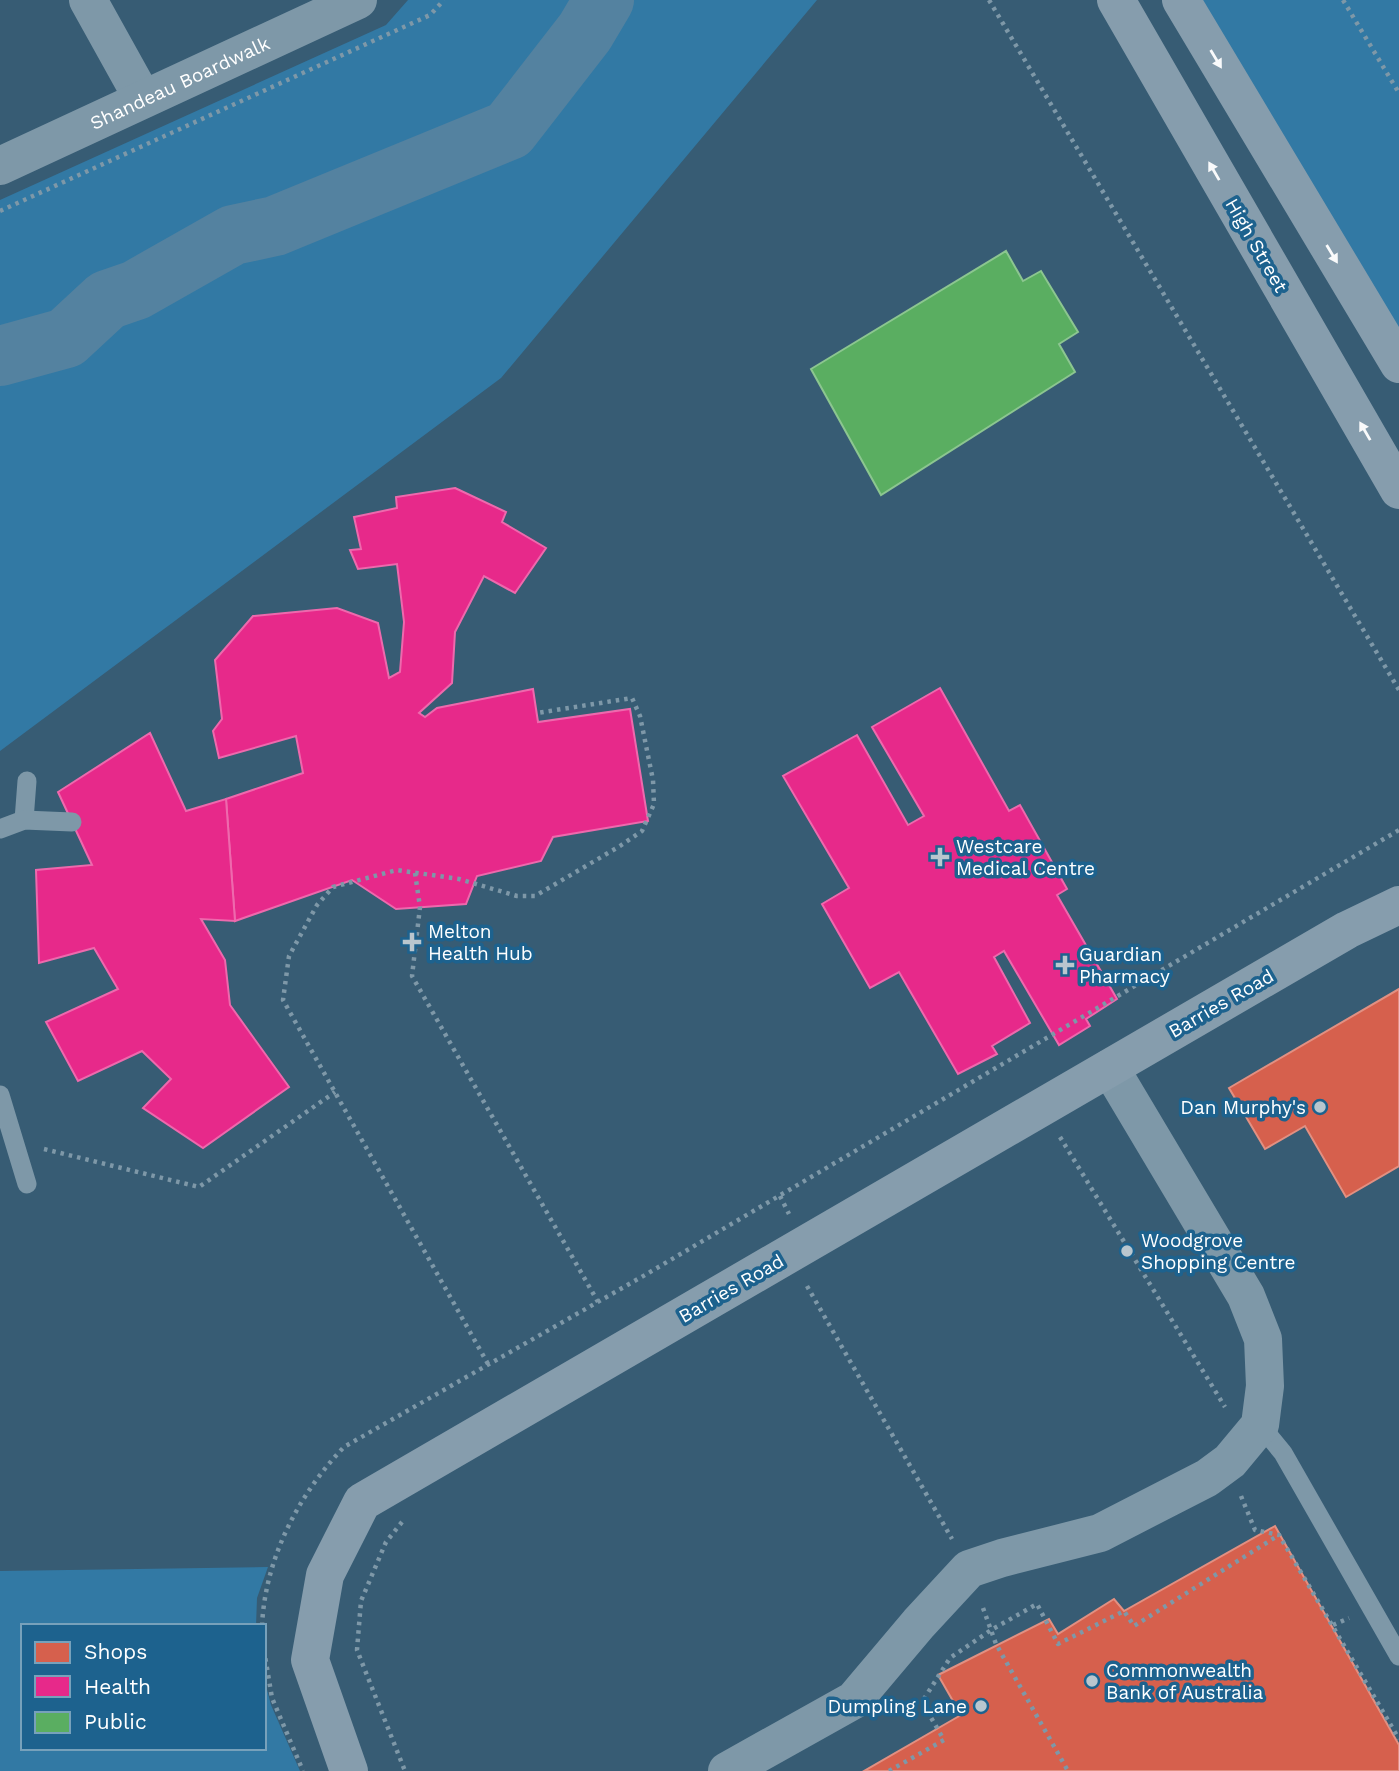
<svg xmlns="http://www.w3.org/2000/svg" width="1399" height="1771" font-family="'Work Sans',sans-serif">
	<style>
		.green { fill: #3279a4 }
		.shops { fill: #d6604d; stroke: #e29082; stroke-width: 2 }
		.health { fill: #e7298a; stroke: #ee69ad; stroke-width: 2 }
		.public { fill: #5aae61; stroke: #8cc690; stroke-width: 2 }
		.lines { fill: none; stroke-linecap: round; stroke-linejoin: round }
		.river { stroke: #5482a0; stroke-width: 60 }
		.path { stroke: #7e98a8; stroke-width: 4.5; stroke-dasharray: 3.5 5; stroke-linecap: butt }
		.lane { stroke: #7e98a8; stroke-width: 19 }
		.street { stroke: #7e98a8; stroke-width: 38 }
		.secondary { stroke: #869dad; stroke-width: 38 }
		.oneway { fill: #f9fafb }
		.poi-dot { fill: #b9c6ce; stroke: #1d628e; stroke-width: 2.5 }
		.labels { text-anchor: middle; stroke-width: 7; stroke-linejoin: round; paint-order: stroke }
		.street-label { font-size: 19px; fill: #fff; stroke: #1d628e }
		.poi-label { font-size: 19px; fill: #fff; stroke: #1d628e; text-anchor: start }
	</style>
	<rect width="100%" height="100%" fill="#375c74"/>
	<g class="green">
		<polygon points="408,0 817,0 501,378 0,751 0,200 386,25"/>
		<polygon points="1191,0 1399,0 1399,354"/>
		<polygon points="268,1567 257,1598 256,1626 23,1626 23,1748 264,1748 264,1678 271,1705 300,1771 0,1771 0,1571"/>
	</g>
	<g class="shops">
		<polygon points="1399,989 1399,1166 1346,1197 1305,1126 1265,1149 1229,1088"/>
		<polygon points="1275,1526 1399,1745 1399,1771 864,1771 961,1715 938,1675 1049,1619 1058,1634 1114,1599 1124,1611"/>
	</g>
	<g class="health">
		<polygon points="455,488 506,512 502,522 546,548 515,593 484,576 455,632 452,683 419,713 425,717 437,708 533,689 538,722 630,709 648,821 553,837 541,861 477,876 466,904 396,909 352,880 235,921 226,799 303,773 296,736 219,758 213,731 222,719 215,660 253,616 337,608 378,623 389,678 400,672 404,622 397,564 358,569 350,550 361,549 354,517 397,508 396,497"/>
		<polygon points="940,688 1009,811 1020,805 1067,889 1057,895 1117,999 1086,1019 1090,1026 1059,1045 1004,951 994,957 1030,1023 992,1046 997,1054 958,1074 899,972 870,988 822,904 849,888 783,776 857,735 908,825 924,816 872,727"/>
		<polygon points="150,733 186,811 226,799 235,921 201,919 225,960 230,1005 289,1087 203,1148 143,1108 171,1079 142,1051 78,1081 46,1022 118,989 94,948 39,963 36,870 92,865 58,792"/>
	</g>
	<polygon class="public" points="1006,251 1023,281 1041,271 1078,332 1059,344 1075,372 881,495 811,369"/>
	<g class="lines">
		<polyline class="river" points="0,356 66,338 107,300 136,290 233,235 275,226 509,130 585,32 604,0"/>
		<g class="path">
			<polyline points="989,0 1399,690"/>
			<polyline points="1343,0 1399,93"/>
			<polyline points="0,211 430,15 444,0"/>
			<polyline points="415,873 420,907 412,976 598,1302"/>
			<polyline points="1060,1137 1225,1407"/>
			<polyline points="44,1149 199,1187 335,1092"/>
			<polyline points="780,1196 789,1214"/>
			<polyline points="807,1286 952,1539"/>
			<polyline points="488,1364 283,1000 289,956 317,905 333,887 397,870 459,879 517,896 535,896 620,846 642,831 654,804 653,780 640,716 632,698 537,713"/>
			<polyline points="1241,1496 1255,1530 1279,1535 1399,1739"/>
			<polyline points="402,1522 386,1542 361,1601 357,1650 405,1771"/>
			<polyline points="983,1608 996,1644 1068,1771"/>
			<polyline points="1333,1625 1349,1618"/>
			<path d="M262,1626C265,1559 298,1495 344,1447L645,1275L1399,830"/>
			<polyline points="264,1650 272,1698 303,1771"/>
			<polyline points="889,1771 944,1740 922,1702 950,1658 991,1630 1037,1604 1058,1644 1124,1611 1134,1626 1279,1535"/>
		</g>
		<g class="lane">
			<polyline points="24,820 27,781"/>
			<polyline points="0,829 24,820 72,822"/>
			<polyline points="0,1095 27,1184"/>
			<polyline points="1260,1425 1283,1453 1399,1656"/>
		</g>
		<g class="street">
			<polyline points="88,0 143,99"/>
			<path id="s1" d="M0,166L358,0"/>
			<polyline points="727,1771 854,1700 919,1623 969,1569 1002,1558 1100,1533 1207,1478 1230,1461 1260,1425 1265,1386 1263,1339 1246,1296 1110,1068"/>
		</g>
		<g class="secondary">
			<polyline points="1116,0 1399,490"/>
			<polyline points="1181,0 1399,364"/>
			<polyline points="349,1771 310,1660 325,1575 362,1502 1347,930 1399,905"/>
		</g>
	</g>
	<defs><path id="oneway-solid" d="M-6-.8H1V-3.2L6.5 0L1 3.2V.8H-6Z" transform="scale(1.75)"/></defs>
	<g class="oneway">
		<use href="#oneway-solid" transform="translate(1216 59) rotate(59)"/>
		<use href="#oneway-solid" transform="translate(1214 171) rotate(-120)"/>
		<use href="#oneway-solid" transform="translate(1332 254) rotate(59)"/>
		<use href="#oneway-solid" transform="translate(1365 431) rotate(-120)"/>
	</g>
	<g class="poi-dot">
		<path d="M936.5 846.5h7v7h7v7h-7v7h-7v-7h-7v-7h7z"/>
		<path d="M408.5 931.5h7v7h7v7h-7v7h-7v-7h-7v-7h7z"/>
		<path d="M1061.5 954.5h7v7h7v7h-7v7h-7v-7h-7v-7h7z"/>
		<circle cx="1320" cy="1107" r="7"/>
		<circle cx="1127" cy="1251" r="7"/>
		<circle cx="1092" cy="1681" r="7"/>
		<circle cx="981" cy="1706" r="7"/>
	</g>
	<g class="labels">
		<g class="street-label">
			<text dy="7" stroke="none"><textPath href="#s1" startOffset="198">Shandeau Boardwalk</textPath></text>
			<text transform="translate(1257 245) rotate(60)" y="7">High Street</text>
			<text transform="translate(1221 1003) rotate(-30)" y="7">Barries Road</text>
			<text transform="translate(731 1288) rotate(-30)" y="7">Barries Road</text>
		</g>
		<g class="poi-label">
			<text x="956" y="853">Westcare<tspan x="956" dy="22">Medical Centre</tspan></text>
			<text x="428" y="938">Melton<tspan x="428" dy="22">Health Hub</tspan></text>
			<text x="1079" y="961">Guardian<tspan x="1079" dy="22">Pharmacy</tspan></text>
			<text x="1306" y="1114" text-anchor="end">Dan Murphy's</text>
			<text x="1141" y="1247">Woodgrove<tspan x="1141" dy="22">Shopping Centre</tspan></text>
			<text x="1106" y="1677">Commonwealth<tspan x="1106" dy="22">Bank of Australia</tspan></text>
			<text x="967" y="1713" text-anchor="end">Dumpling Lane</text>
		</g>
	</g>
	<rect x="21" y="1624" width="245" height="126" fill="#1d628e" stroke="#77a1bb" stroke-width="2"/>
	<rect x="35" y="1642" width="35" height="21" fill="#d6604d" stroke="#77a1bb" stroke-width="2"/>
	<text x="84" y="1659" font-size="21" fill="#ffffff">Shops</text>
	<rect x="35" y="1676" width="35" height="21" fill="#e7298a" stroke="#77a1bb" stroke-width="2"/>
	<text x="84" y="1694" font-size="21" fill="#ffffff">Health</text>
	<rect x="35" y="1712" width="35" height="21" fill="#5aae61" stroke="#77a1bb" stroke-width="2"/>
	<text x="84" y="1729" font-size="21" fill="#ffffff">Public</text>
</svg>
